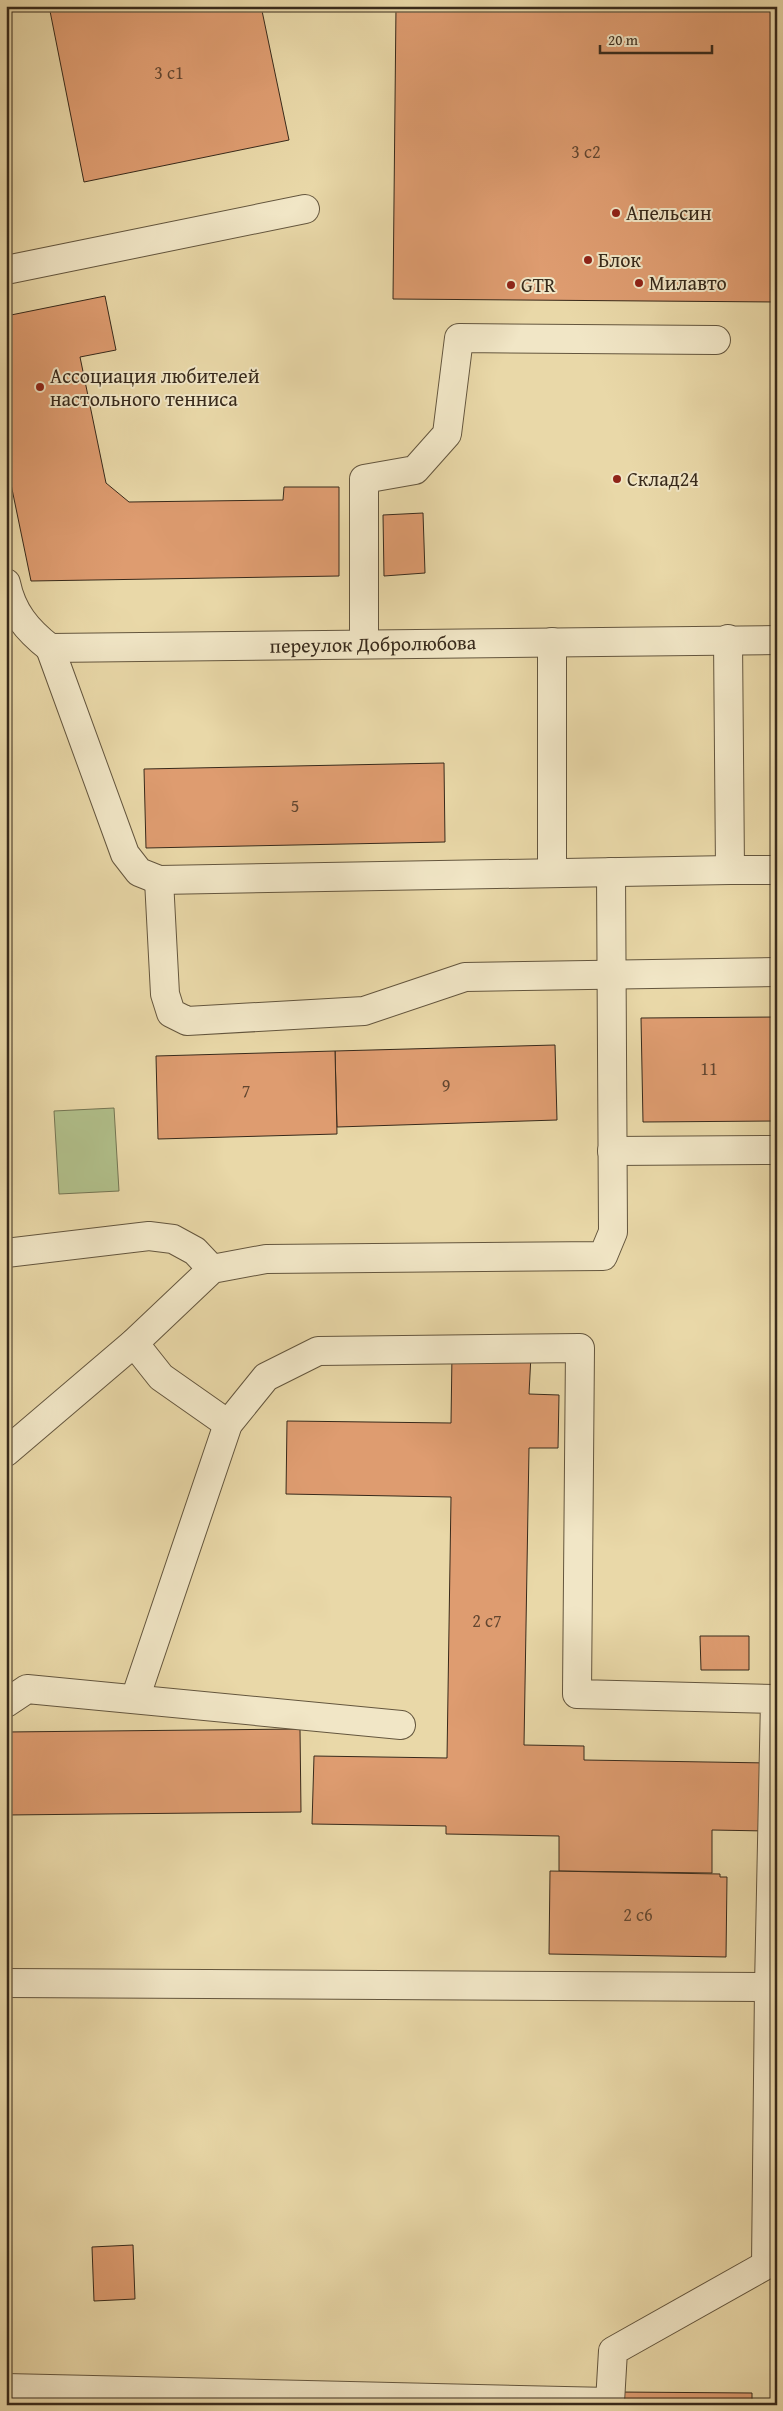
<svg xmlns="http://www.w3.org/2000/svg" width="783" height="2411" font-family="'Gentium Book Plus',serif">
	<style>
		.green { fill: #b1c08b; stroke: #747553 }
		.building { fill: #de9c70; stroke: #382a1b }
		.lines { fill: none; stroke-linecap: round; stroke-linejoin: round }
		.minor-casing { stroke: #64563e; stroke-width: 30 }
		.minor { stroke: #f1e6c6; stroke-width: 28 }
		.poi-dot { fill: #8f2418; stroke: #f1e6c6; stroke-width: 2 }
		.labels { text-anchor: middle; stroke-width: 4; stroke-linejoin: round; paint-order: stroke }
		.number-label { font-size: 18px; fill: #624630 }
		.poi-label { font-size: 20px; fill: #382a1b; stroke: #f1e6c6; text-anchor: start }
		.street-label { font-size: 20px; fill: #382a1b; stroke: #f1e6c6 }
	</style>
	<rect width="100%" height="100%" fill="#e9d8a8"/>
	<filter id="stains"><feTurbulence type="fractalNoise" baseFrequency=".004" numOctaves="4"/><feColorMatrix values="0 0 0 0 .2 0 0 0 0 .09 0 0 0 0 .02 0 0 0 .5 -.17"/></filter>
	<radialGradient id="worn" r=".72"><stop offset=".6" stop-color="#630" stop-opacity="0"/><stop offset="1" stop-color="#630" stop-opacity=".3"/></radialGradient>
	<polygon class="green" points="114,1108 119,1191 59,1194 54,1111"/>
	<g class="building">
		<polygon points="49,6 261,6 289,140 84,182"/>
		<polygon points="396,6 777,6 777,302 393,299"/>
		<polygon points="105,296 116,350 80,357 106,483 129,502 283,500 284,487 339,487 339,576 31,581 6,460 6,316"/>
		<polygon points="423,513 425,573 384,576 383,515"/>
		<polygon points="444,763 445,842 146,848 144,769"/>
		<polygon points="775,765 777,765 776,845"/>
		<polygon points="777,1017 777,1121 643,1122 641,1018"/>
		<polygon points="555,1045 557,1120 337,1127 335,1051"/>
		<polygon points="335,1051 337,1134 158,1139 156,1056"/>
		<polygon points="452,1354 531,1355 529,1394 559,1395 558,1448 529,1448 524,1745 584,1746 584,1760 768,1763 766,1831 712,1830 712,1873 559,1871 559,1836 446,1834 446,1826 312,1824 314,1756 447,1758 451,1497 286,1494 287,1421 451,1423"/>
		<polygon points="700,1636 749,1636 749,1670 701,1670"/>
		<polygon points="300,1729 301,1812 6,1815 6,1732"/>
		<polygon points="550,1871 720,1874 720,1877 727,1877 726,1957 549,1954"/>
		<polygon points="133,2245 135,2299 94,2301 92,2247"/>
		<polygon points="618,2392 752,2393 752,2405 618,2405"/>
	</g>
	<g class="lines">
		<g class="minor-casing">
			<g id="minor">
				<polyline points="6,270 305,209"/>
				<path d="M6,583C12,612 27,630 50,648L777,640"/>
				<polyline points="728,639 730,870 777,870"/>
				<polyline points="552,642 552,873"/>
				<polyline points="364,643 364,479 415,470 447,434 459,338 716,340"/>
				<polyline points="50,648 125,854 139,872 159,880 730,870"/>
				<polyline points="159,880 165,994 171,1013 187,1021 364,1011 465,977 777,972"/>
				<polyline points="612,1151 777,1150"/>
				<polyline points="6,1253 149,1236 173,1239 195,1251 212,1269"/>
				<polyline points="134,1343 161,1377 228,1424"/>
				<polyline points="6,1452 134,1343 212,1269 266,1259 603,1256 613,1232 611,872"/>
				<polyline points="135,1699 228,1424 266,1377 318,1351 580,1348 577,1694 775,1699 769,1987"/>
				<polyline points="6,1703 27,1689 401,1725"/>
				<polyline points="6,1983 769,1987 766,2265 613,2351 610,2402"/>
				<polyline points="6,2388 610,2402 610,2405"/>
			</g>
		</g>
		<use href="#minor" class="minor"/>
	</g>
	<g class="poi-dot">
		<circle cx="616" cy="213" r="5"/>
		<circle cx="588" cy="260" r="5"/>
		<circle cx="639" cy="283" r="5"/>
		<circle cx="511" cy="285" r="5"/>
		<circle cx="40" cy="387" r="5"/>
		<circle cx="617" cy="479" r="5"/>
	</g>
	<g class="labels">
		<g class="number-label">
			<text x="169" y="79">3 с1</text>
			<text x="586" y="158">3 с2</text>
			<text x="295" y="812">5</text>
			<text x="709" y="1075">11</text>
			<text x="446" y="1092">9</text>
			<text x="246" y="1097">7</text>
			<text x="487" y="1627">2 с7</text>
			<text x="638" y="1921">2 с6</text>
		</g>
		<g class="poi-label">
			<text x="626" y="220">Апельсин</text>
			<text x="598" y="267">Блок</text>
			<text x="649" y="290">Милавто</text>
			<text x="521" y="292">GTR</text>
			<text x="50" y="383">Ассоциация любителей<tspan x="50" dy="23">настольного тенниса</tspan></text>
			<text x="627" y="486">Склад24</text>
		</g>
		<g class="street-label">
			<text transform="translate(373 644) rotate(-1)" y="7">переулок Добролюбова</text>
		</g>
	</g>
	<rect width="783" height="2411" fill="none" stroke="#e9d8a8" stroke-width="25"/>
	<rect x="8" y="8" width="768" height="2396" fill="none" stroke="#382a1b" stroke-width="2.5"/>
	<rect x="12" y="12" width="758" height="2386" fill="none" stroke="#382a1b"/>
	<path d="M600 45v8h112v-8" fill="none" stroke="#382a1b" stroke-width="2.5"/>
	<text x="608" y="45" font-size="15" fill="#382a1b" stroke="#f1e6c6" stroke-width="4" paint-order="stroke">20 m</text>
	<rect width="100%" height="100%" filter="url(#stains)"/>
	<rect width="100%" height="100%" fill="url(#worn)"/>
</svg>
